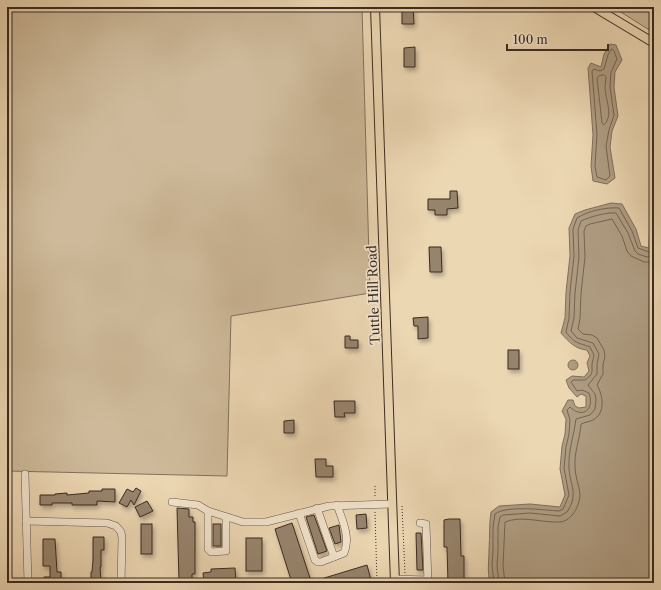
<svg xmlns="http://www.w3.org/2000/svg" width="661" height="590" font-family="'Libre Caslon Text',serif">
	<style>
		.green { fill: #ceba9a; stroke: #84725e }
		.water { fill: #af9d82; stroke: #806f5c }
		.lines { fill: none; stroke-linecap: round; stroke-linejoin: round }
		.shore { stroke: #746452; stroke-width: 1 }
		.building { fill: #97846d; stroke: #3a2b22; filter: url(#shadow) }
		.minor-casing { stroke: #665646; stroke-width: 8 }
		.major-casing { stroke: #3a2b22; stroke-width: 10 }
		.path { stroke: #3a2b22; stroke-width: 1; stroke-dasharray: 1 2; stroke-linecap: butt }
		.minor { stroke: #f3e5ce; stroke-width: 7 }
		.major { stroke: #ecd7b3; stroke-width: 8 }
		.labels { text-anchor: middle; stroke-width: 3.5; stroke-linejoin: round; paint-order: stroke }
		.street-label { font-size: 13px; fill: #3a2b22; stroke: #f3e5ce }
	</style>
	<defs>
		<filter id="shadow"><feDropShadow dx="2" dy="3.5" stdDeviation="2" flood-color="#0004"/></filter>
	</defs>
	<rect width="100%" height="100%" fill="#ecd7b3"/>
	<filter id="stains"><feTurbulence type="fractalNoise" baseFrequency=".005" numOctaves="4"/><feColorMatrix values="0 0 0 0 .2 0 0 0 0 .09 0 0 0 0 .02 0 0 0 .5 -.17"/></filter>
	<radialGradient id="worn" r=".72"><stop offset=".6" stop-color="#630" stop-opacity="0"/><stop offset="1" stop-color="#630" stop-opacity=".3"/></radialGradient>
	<g class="green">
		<polygon points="7,7 362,7 370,293 231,316 227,476 7,471"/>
		<polygon points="613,7 654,7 654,33"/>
	</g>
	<g class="water">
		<polygon points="610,44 616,45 622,60 615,72 614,87 618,116 612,131 610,147 615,178 607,184 593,181 591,166 593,135 588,68 591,63 601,67 604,54"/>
		<path d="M611,203L622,204L636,229L641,246L649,248L650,214L654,208V583H490C487,571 489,561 489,549C490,536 489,524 491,512L499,506L530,504L560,507L565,495L560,469L562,446L565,434L566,419L562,411L568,400H573L575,406L579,408L586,407V396L581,394L577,397L569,388L566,380L572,376L584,377L589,371L587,363L590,356L587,350C575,349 569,342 561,333L565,318L566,292L570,256L569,228L575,214L585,210Z"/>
		<circle cx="573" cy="365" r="5"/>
	</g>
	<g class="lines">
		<g class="shore">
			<polygon points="612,49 614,51 617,59 611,72 610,87 614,115 609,130 606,146 610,176 606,180 597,177 595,166 597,134 592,71 594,69 600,71 604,69 608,55"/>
			<path d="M604,75L606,77C606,80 605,84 605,87C605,99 614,115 604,125L602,123L597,78L599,76Z"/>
			<path d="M494,583L492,565L493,551V527L495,514C507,505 544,510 559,511L563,509L569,495L564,468L566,447L569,434L570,420L567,410L570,407C582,419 595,410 589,393L582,390L577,391L571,382L573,380H585C593,374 592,374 592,365C592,361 594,358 594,355L590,347C577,342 575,344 566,332L569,318L570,292L574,256L573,229L577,218C588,211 606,207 619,208L632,231L638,248L649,252L652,250L653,247L654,215"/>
			<path d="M499,583L497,566L498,551V527L500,517L503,515L530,513L560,516L567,512C579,494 570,486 569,468C568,451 574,435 576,419L590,415L595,409L596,400L595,394L588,385L597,374V364L599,354L593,343L577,338L571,331L574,318L575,293L579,257L578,230L581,221C589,217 607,212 616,213L628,233L635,251L638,254L647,257L654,255"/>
			<path d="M505,583L503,566L505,522C522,515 542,523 560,522C572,521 580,505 580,494C579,485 575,476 575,467C574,452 580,439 581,424C585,422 589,422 593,420C606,413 603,395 597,385L603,374V365L605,356L604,350L597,338L592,335L583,334L578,329L580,319L581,293L585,257L584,231L586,226L590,224L612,219L622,236L627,251L631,256L644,262H654"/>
		</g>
	</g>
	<g class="building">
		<polygon points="402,7 413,7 414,24 402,24"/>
		<polygon points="415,47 415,67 404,67 404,48"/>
		<polygon points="450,191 457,191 458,208 447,209 447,215 435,215 435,210 428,210 428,199 450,199"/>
		<polygon points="429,247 441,247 442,272 430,272"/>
		<polygon points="428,317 428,338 418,339 418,326 414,326 413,318"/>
		<polygon points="345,336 350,336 350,340 358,340 358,348 345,348"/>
		<rect x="508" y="350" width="11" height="19"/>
		<polygon points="334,401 355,401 355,413 344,413 345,417 335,417"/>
		<polygon points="294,420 294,433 284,433 284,421"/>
		<polygon points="315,459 326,459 326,466 333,466 333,477 316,477"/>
		<polygon points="136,488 141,491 134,505 131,500 127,507 119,503 127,489 133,492"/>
		<polygon points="102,489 115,489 115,502 97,501 97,505 72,505 72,503 52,503 52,505 40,505 40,495 55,495 55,494 67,493 67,495 89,493 89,491 102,491"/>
		<polygon points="147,501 153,511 140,517 135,507"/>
		<polygon points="177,508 189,509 189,517 193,517 193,522 195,522 195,574 192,574 192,580 179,580"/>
		<polygon points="366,514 367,528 357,529 356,515"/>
		<polygon points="314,515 327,551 318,554 306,517"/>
		<polygon points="449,519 460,519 461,556 464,556 464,583 448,583 447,547 444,547 444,520"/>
		<polygon points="292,523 310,578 306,579 308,583 292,583 275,529"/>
		<rect x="141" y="524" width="11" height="30"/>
		<rect x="213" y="524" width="8" height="22"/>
		<polygon points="339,525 341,542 335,544 329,528"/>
		<polygon points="416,533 421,533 423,570 417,570"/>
		<polygon points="93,537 104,537 104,550 101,550 101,567 100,567 101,581 91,582 91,572 92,572 93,560"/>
		<rect x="246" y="538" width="16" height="33"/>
		<polygon points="43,539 55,539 57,572 61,572 61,583 45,583 44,577 50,577 50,566 43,566"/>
		<polygon points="367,565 371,580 360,583 323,583 321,579"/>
		<polygon points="235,568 236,583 204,583 203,573 211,572 211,569"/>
	</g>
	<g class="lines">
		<g class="minor-casing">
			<g id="minor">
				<polyline points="25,474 28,583"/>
				<polyline points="172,502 198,505 208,511 243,522 266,522 329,506 391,504"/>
				<polyline points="317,508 334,557"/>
				<polyline points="208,511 208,549 211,552 226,551 226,517"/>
				<path d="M299,513L315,560L318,562H321L344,553C351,538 342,519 337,505"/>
				<polyline points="26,521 107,523 116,526 121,532 122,538 121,583"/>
				<polyline points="420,523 426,524 428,583"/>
				<polyline points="394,579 427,580"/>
			</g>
		</g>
		<g class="major-casing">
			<g id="major">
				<polyline points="375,7 395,583"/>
				<polyline points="594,7 654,43"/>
			</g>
		</g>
		<g class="path">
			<polyline points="375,496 375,486"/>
			<polyline points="402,506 405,573"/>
			<polyline points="375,512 377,583"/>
		</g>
		<use href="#minor" class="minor"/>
		<use href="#major" class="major"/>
	</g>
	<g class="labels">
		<g class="street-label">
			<text transform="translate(373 295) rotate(-92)" y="5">Tuttle Hill Road</text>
		</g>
	</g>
	<rect width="661" height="590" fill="none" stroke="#ecd7b3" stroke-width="24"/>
	<rect x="8" y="8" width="645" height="574" fill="none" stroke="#3a2b22" stroke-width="2"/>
	<rect x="12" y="12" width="637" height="566" fill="none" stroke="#3a2b22"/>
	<path d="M507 44v6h101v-6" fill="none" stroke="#3a2b22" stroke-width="2"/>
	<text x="513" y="44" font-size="12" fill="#3a2b22" stroke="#f3e5ce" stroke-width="3" paint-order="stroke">100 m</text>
	<rect width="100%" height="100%" filter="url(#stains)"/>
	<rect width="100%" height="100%" fill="url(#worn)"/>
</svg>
